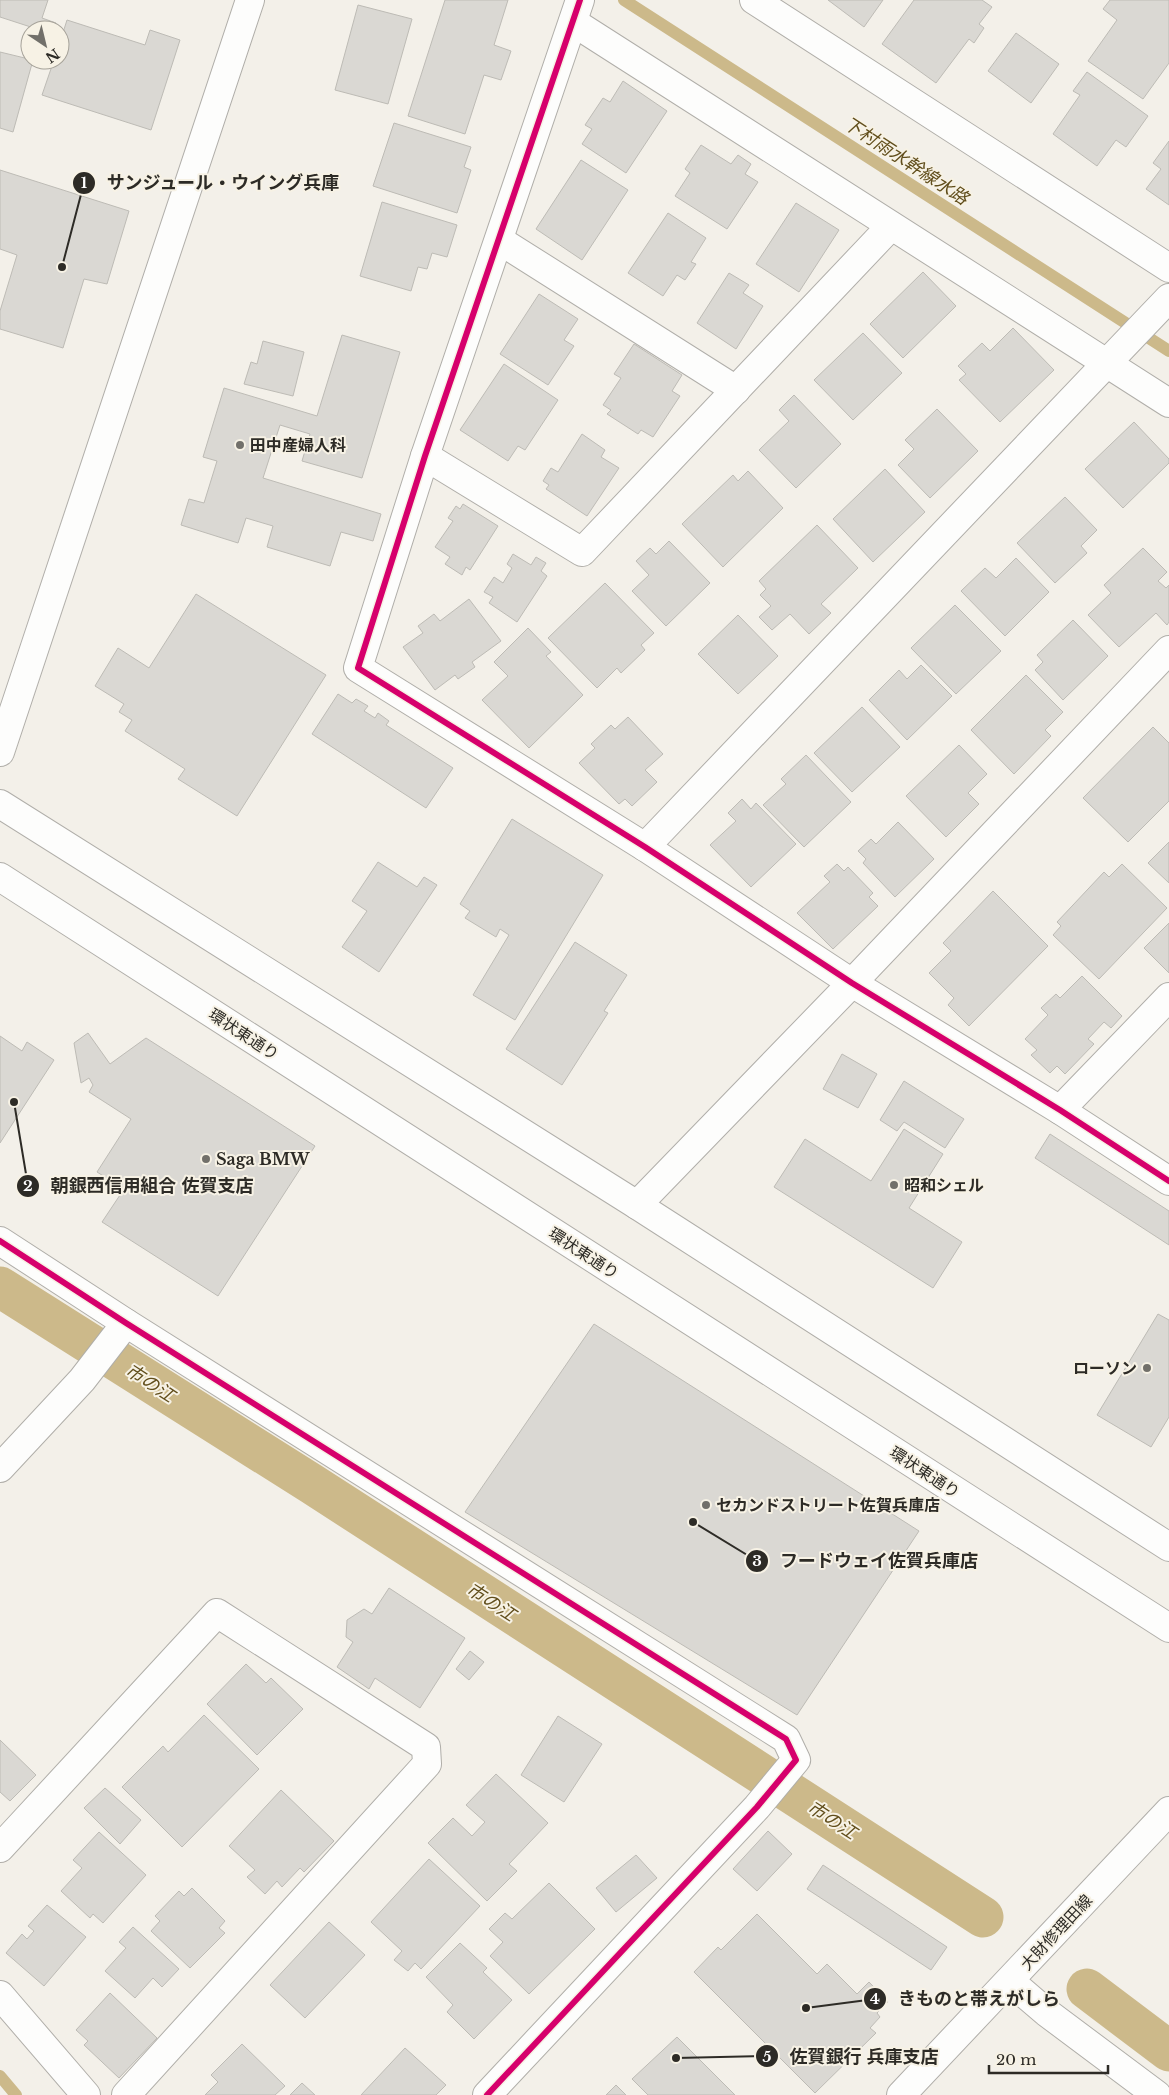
<svg xmlns="http://www.w3.org/2000/svg" width="1169" height="2095" font-family="'Libre Baskerville','Noto Sans JP',serif">
	<style>
		.lines { fill: none; stroke-linecap: round; stroke-linejoin: round }
		.stream { stroke: #ccb98a; stroke-width: 12 }
		.canal { stroke: #ccb98a; stroke-width: 41 }
		.building { fill: #dad8d3; stroke: #bdbbb5 }
		.minor-casing { stroke: #b0aea9; stroke-width: 30 }
		.tertiary-casing { stroke: #b0aea9; stroke-width: 30 }
		.secondary-casing { stroke: #b0aea9; stroke-width: 30 }
		.minor { stroke: #fdfdfc; stroke-width: 28 }
		.tertiary { stroke: #fdfdfc; stroke-width: 28 }
		.secondary { stroke: #fdfdfc; stroke-width: 28 }
		.cycleway-casing { stroke: #f7f2e5; stroke-width: 9 }
		.cycleway { stroke: #d6006c; stroke-width: 6 }
		.poi-dot { fill: #72706a; stroke: #f7f2e5; stroke-width: 2 }
		.labels { text-anchor: middle; stroke-width: 4; stroke-linejoin: round; paint-order: stroke }
		.poi-label { font-size: 16px; font-weight: bold; fill: #2d2b26; stroke: #f7f2e5; text-anchor: start }
		.street-label { font-size: 16px; fill: #2d2b26; stroke: #f7f2e5 }
		.water-label { font-size: 18px; font-style: italic; fill: #614e1c; stroke: #f7f2e5 }
		.leader { fill: none; stroke: #2d2b26; stroke-width: 2 }
		.callout-dot { fill: #2d2b26; stroke: #f7f2e5; stroke-width: 2 }
		.mark-label { font-size: 15px; text-anchor: middle; font-weight: bold; fill: #fff }
		.callout-label { font-size: 18px; text-anchor: middle; font-weight: bold; fill: #2d2b26; stroke: #f7f2e5; stroke-width: 4; stroke-linejoin: round; paint-order: stroke }
	</style>
	<rect width="100%" height="100%" fill="#f3f0e9"/>
	<g class="lines">
		<g class="stream">
			<polyline points="624,0 1169,351"/>
			<polyline points="0,2076 16,2095"/>
		</g>
		<g class="canal">
			<polyline points="0,1287 312,1484 983,1917"/>
			<polyline points="1087,1989 1169,2051"/>
		</g>
	</g>
	<g class="building">
		<polygon points="0,0 48,0 42,18 56,23 53,30 40,30 0,17"/>
		<polygon points="445,0 508,0 494,45 511,51 501,80 484,75 465,134 408,116"/>
		<polygon points="828,0 883,0 864,27"/>
		<polygon points="914,0 982,0 992,7 979,24 984,28 974,43 969,39 936,83 882,44"/>
		<polygon points="1110,0 1169,0 1169,63 1143,99 1088,61 1117,20 1103,9"/>
		<polygon points="358,5 412,19 388,104 335,90"/>
		<polygon points="67,20 145,45 150,30 180,40 151,130 42,95 54,60 60,60 60,42"/>
		<polygon points="1016,33 1059,64 1031,103 988,71"/>
		<polygon points="0,52 33,60 13,132 0,128"/>
		<polygon points="1087,72 1148,116 1126,147 1116,140 1097,166 1053,134 1080,95 1073,91"/>
		<polygon points="623,81 667,111 626,173 582,144 592,129 585,125 603,98 610,102"/>
		<polygon points="394,123 471,147 464,167 471,170 457,213 373,186"/>
		<polygon points="1169,141 1169,205 1146,189 1161,169 1153,163"/>
		<polygon points="701,145 731,164 738,155 751,164 745,174 758,182 727,229 675,196 690,173 685,169"/>
		<polygon points="581,160 628,190 582,260 536,229"/>
		<polygon points="0,170 129,211 107,284 84,279 63,348 0,329 0,311 17,255 0,249"/>
		<polygon points="382,202 457,225 447,257 432,253 427,269 418,267 411,291 360,276"/>
		<polygon points="796,203 839,230 799,292 756,264"/>
		<polygon points="668,213 706,238 691,262 696,264 685,280 677,275 663,296 628,273"/>
		<polygon points="923,272 956,306 903,358 870,324"/>
		<polygon points="729,273 749,285 743,293 763,306 736,349 697,323"/>
		<polygon points="539,294 578,319 564,340 574,346 548,385 500,354"/>
		<polygon points="1013,328 1054,370 1000,422 959,380 966,374 958,366 982,343 990,351"/>
		<polygon points="863,333 902,373 853,420 814,380"/>
		<polygon points="342,335 400,352 362,478 302,461 310,434 280,425 263,478 381,514 373,541 341,532 330,566 267,547 273,526 246,518 238,543 181,525 189,499 204,503 217,461 203,457 224,388 317,416"/>
		<polygon points="263,341 304,352 293,396 244,384 251,362 257,364"/>
		<polygon points="634,344 682,375 672,391 680,396 653,437 641,430 638,434 607,414 611,410 603,405 621,378 614,374"/>
		<polygon points="504,364 558,400 525,450 518,446 508,461 460,430"/>
		<polygon points="794,395 841,444 796,488 759,450 789,421 779,410"/>
		<polygon points="937,409 978,451 930,498 898,465 914,449 905,440"/>
		<polygon points="1134,422 1169,459 1169,463 1123,508 1085,469"/>
		<polygon points="582,434 605,450 601,457 619,468 587,516 546,489 549,485 543,481 551,468 558,472"/>
		<polygon points="885,469 925,512 873,562 833,519"/>
		<polygon points="748,471 783,508 723,567 682,524 733,475 738,481"/>
		<polygon points="1065,497 1097,530 1081,546 1087,553 1055,583 1017,543"/>
		<polygon points="463,504 498,526 470,570 466,567 462,575 445,564 450,557 435,547 453,521 448,518 456,506 460,509"/>
		<polygon points="817,525 858,568 821,604 831,613 809,634 790,614 772,630 759,617 771,606 760,595 766,589 759,581"/>
		<polygon points="669,541 710,583 666,626 632,591 649,575 636,561 650,548 656,554"/>
		<polygon points="1143,548 1167,572 1158,581 1166,588 1169,585 1169,622 1167,625 1156,613 1119,647 1088,615 1111,593 1104,585"/>
		<polygon points="513,554 531,565 536,557 546,563 541,571 547,576 517,622 489,603 493,597 484,592 494,577 503,583 512,568 507,564"/>
		<polygon points="1016,558 1049,592 1005,636 961,591 985,568 996,578"/>
		<polygon points="605,583 654,633 641,645 645,650 621,673 617,668 597,688 548,638"/>
		<polygon points="196,594 326,675 237,816 178,779 185,769 125,731 132,720 119,712 124,704 95,686 118,648 149,668"/>
		<polygon points="469,599 501,641 472,662 475,667 458,679 455,675 435,690 403,647 423,633 418,626 434,614 440,621"/>
		<polygon points="955,605 1001,651 956,694 911,648"/>
		<polygon points="738,615 778,656 738,694 698,654"/>
		<polygon points="1073,620 1108,656 1063,700 1035,670 1043,662 1037,655"/>
		<polygon points="528,628 551,652 546,656 583,695 529,748 482,700 508,676 494,662"/>
		<polygon points="921,665 952,696 907,740 869,700 899,670 907,679"/>
		<polygon points="1026,675 1063,712 1045,730 1051,736 1014,774 971,730"/>
		<polygon points="338,694 352,703 356,699 368,706 364,711 375,718 378,713 389,721 386,725 453,768 426,808 312,734"/>
		<polygon points="862,707 900,747 852,792 814,753"/>
		<polygon points="628,717 663,754 645,770 657,782 632,806 625,799 619,804 579,763 595,748 591,744 611,725 615,729"/>
		<polygon points="1153,727 1169,743 1169,801 1128,842 1083,798"/>
		<polygon points="959,745 987,774 968,793 979,804 946,837 906,796"/>
		<polygon points="806,755 851,802 804,847 763,805 786,784 781,779"/>
		<polygon points="742,799 751,809 756,803 796,844 751,887 710,845 736,821 728,813"/>
		<polygon points="512,819 603,875 515,1020 473,995 509,935 500,929 496,937 465,918 470,911 460,904"/>
		<polygon points="898,822 934,859 895,897 863,863 866,859 858,851 871,839 876,844"/>
		<polygon points="1169,842 1169,883 1148,863"/>
		<polygon points="378,862 417,887 424,877 437,885 379,972 342,947 367,911 352,901"/>
		<polygon points="837,864 844,871 848,867 873,893 869,897 878,906 833,949 797,913 830,882 824,876"/>
		<polygon points="1122,864 1167,908 1099,979 1053,935 1061,926 1057,922 1104,872 1109,877"/>
		<polygon points="993,891 1048,946 969,1026 948,1005 954,998 929,973 951,951 943,943"/>
		<polygon points="1169,923 1169,973 1144,948"/>
		<polygon points="575,942 627,975 604,1011 608,1013 562,1085 506,1049"/>
		<polygon points="1082,976 1122,1016 1111,1028 1104,1022 1088,1039 1094,1044 1065,1074 1057,1066 1050,1073 1031,1055 1037,1050 1025,1039 1048,1015 1041,1008 1056,994 1060,998"/>
		<polygon points="88,1033 110,1064 146,1038 315,1146 218,1296 102,1222 124,1189 97,1172 131,1119 89,1092 93,1085 89,1078 81,1083 74,1043"/>
		<polygon points="0,1036 22,1051 27,1042 54,1060 0,1143"/>
		<polygon points="842,1054 877,1074 858,1108 823,1089"/>
		<polygon points="904,1081 964,1119 945,1148 904,1122 897,1131 880,1120"/>
		<polygon points="904,1129 943,1154 909,1208 962,1242 933,1288 774,1187 805,1139 871,1181"/>
		<polygon points="1050,1134 1169,1211 1169,1245 1035,1158"/>
		<polygon points="1158,1314 1169,1320 1169,1417 1151,1447 1097,1415"/>
		<polygon points="594,1324 919,1531 797,1715 465,1512"/>
		<polygon points="389,1588 465,1638 420,1708 375,1678 369,1689 337,1667 353,1642 346,1637 347,1620 364,1609 372,1614"/>
		<polygon points="470,1651 484,1662 469,1680 456,1669"/>
		<polygon points="246,1664 266,1683 271,1678 303,1709 257,1755 207,1704"/>
		<polygon points="204,1715 259,1769 182,1847 122,1787 163,1746 168,1752"/>
		<polygon points="558,1716 602,1744 564,1802 521,1775"/>
		<polygon points="0,1740 36,1775 10,1801 0,1792"/>
		<polygon points="496,1774 548,1823 509,1864 517,1871 487,1901 428,1843 453,1818 472,1836 485,1822 466,1805"/>
		<polygon points="105,1788 141,1820 120,1844 84,1808"/>
		<polygon points="281,1790 334,1841 304,1872 300,1868 282,1887 277,1881 265,1894 247,1877 255,1870 229,1846"/>
		<polygon points="768,1831 792,1854 757,1891 733,1869"/>
		<polygon points="99,1832 146,1875 103,1923 93,1914 90,1918 61,1891 82,1868 73,1860"/>
		<polygon points="636,1855 657,1878 616,1912 596,1888"/>
		<polygon points="429,1859 480,1906 421,1969 415,1963 408,1971 394,1960 402,1951 371,1922"/>
		<polygon points="823,1865 947,1947 931,1970 807,1889"/>
		<polygon points="549,1883 595,1929 529,1994 490,1956 503,1942 489,1929 505,1913 512,1919"/>
		<polygon points="192,1888 225,1921 219,1928 225,1933 190,1968 151,1931 160,1921 155,1916 179,1891 184,1896"/>
		<polygon points="47,1905 86,1937 44,1986 6,1953 22,1934 27,1939 34,1931 28,1926"/>
		<polygon points="757,1914 817,1974 827,1964 857,1994 869,1982 888,2002 877,2013 880,2017 870,2028 876,2033 815,2093 694,1972 718,1947 721,1950"/>
		<polygon points="329,1922 365,1955 305,2018 270,1985"/>
		<polygon points="133,1927 179,1969 162,1987 153,1978 135,1998 105,1971 126,1948 119,1942"/>
		<polygon points="460,1943 487,1968 483,1972 512,2000 474,2039 447,2012 453,2005 426,1977"/>
		<polygon points="110,1993 157,2038 119,2078 84,2045 88,2041 76,2030"/>
		<polygon points="677,2037 735,2095 648,2095 632,2079"/>
		<polygon points="242,2044 285,2086 275,2095 205,2095 218,2082 211,2075"/>
		<polygon points="405,2048 446,2085 436,2095 361,2095"/>
		<polygon points="302,2083 315,2095 290,2095"/>
		<polygon points="616,2085 626,2095 606,2095"/>
	</g>
	<g class="lines">
		<g class="minor-casing">
			<g id="minor">
				<polyline points="580,0 425,456 358,668 645,847 852,983 1060,1110 1169,1181"/>
				<polyline points="754,0 1169,268"/>
				<polyline points="573,22 1169,403"/>
				<polyline points="499,240 736,390"/>
				<polyline points="425,456 582,552 891,226"/>
				<polyline points="645,847 1169,298"/>
				<polyline points="1060,1110 1169,997"/>
				<polyline points="637,1205 852,983 1169,650"/>
				<polyline points="0,1241 126,1323 786,1739 796,1760 757,1807 487,2095"/>
				<polyline points="0,1468 82,1380 126,1323"/>
				<polyline points="0,1848 217,1613 426,1747 427,1764 126,2095"/>
				<polyline points="1010,1981 1046,2012 1157,2095"/>
				<polyline points="0,1995 86,2095"/>
			</g>
		</g>
		<g class="tertiary-casing">
			<g id="tertiary">
				<polyline points="0,752 250,0"/>
				<polyline points="901,2095 1169,1811"/>
			</g>
		</g>
		<g class="secondary-casing">
			<g id="secondary">
				<polyline points="0,804 637,1205 1169,1547"/>
				<polyline points="0,877 1169,1628"/>
			</g>
		</g>
		<use href="#minor" class="minor"/>
		<use href="#tertiary" class="tertiary"/>
		<use href="#secondary" class="secondary"/>
		<g class="cycleway-casing">
			<g id="cycleway">
				<polyline points="580,0 425,456 358,668 645,847 852,983 1060,1110 1169,1181"/>
				<polyline points="0,1241 126,1323 786,1739 796,1760 757,1807 487,2095"/>
			</g>
		</g>
		<use href="#cycleway" class="cycleway"/>
	</g>
	<g class="poi-dot">
		<circle cx="240" cy="445" r="5"/>
		<circle cx="206" cy="1159" r="5"/>
		<circle cx="894" cy="1185" r="5"/>
		<circle cx="1147" cy="1368" r="5"/>
		<circle cx="706" cy="1505" r="5"/>
	</g>
	<g class="labels">
		<g class="poi-label">
			<text x="250" y="451">田中産婦人科</text>
			<text x="216" y="1165">Saga BMW</text>
			<text x="904" y="1191">昭和シェル</text>
			<text x="1137" y="1374" text-anchor="end">ローソン</text>
			<text x="716" y="1511">セカンドストリート佐賀兵庫店</text>
		</g>
		<g class="street-label">
			<text transform="translate(244 1034) rotate(33)" y="6">環状東通り</text>
			<text transform="translate(584 1253) rotate(33)" y="6">環状東通り</text>
			<text transform="translate(925 1472) rotate(33)" y="6">環状東通り</text>
			<text transform="translate(1056 1932) rotate(-47)" y="6">大財修理田線</text>
		</g>
		<g class="water-label">
			<text transform="translate(906 161) rotate(33)" y="6">下村雨水幹線水路</text>
			<text transform="translate(150 1383) rotate(33)" y="6">市の江</text>
			<text transform="translate(491 1602) rotate(33)" y="6">市の江</text>
			<text transform="translate(832 1820) rotate(33)" y="6">市の江</text>
		</g>
	</g>
	<path class="leader" d="M62 267L84 183M14 1102L28 1186M693 1522L757 1561M806 2008L875 1999M676 2058L767 2056"/>
	<g class="callout-dot">
		<circle cx="62" cy="267" r="5"/>
		<circle cx="14" cy="1102" r="5"/>
		<circle cx="693" cy="1522" r="5"/>
		<circle cx="806" cy="2008" r="5"/>
		<circle cx="676" cy="2058" r="5"/>
		<circle cx="84" cy="183" r="12"/>
		<circle cx="28" cy="1186" r="12"/>
		<circle cx="757" cy="1561" r="12"/>
		<circle cx="875" cy="1999" r="12"/>
		<circle cx="767" cy="2056" r="12"/>
	</g>
	<g class="mark-label">
		<text x="84" y="188">1</text>
		<text x="28" y="1191">2</text>
		<text x="757" y="1566">3</text>
		<text x="875" y="2004">4</text>
		<text x="767" y="2062">5</text>
	</g>
	<g class="callout-label">
		<text x="223" y="189">サンジュール・ウイング兵庫</text>
		<text x="152" y="1192">朝銀西信用組合 佐賀支店</text>
		<text x="879" y="1567">フードウェイ佐賀兵庫店</text>
		<text x="979" y="2005">きものと帯えがしら</text>
		<text x="864" y="2063">佐賀銀行 兵庫支店</text>
	</g>
	<g transform="translate(45 45) rotate(145)"><circle r="24" fill="#f7f2e5" stroke="#a6a299"/>
	<path d="M0-4L9 19L0 12L-9 19Z" fill="#72706a"/>
	<text y="-8" font-size="14" font-weight="bold" text-anchor="middle" fill="#2d2b26">N</text>
	</g>
	<path d="M989 2065v8h119v-8" fill="none" stroke="#2d2b26" stroke-width="2.5"/>
	<text x="996" y="2065" font-size="15" fill="#2d2b26" stroke="#f7f2e5" stroke-width="4" paint-order="stroke">20 m</text>
</svg>
